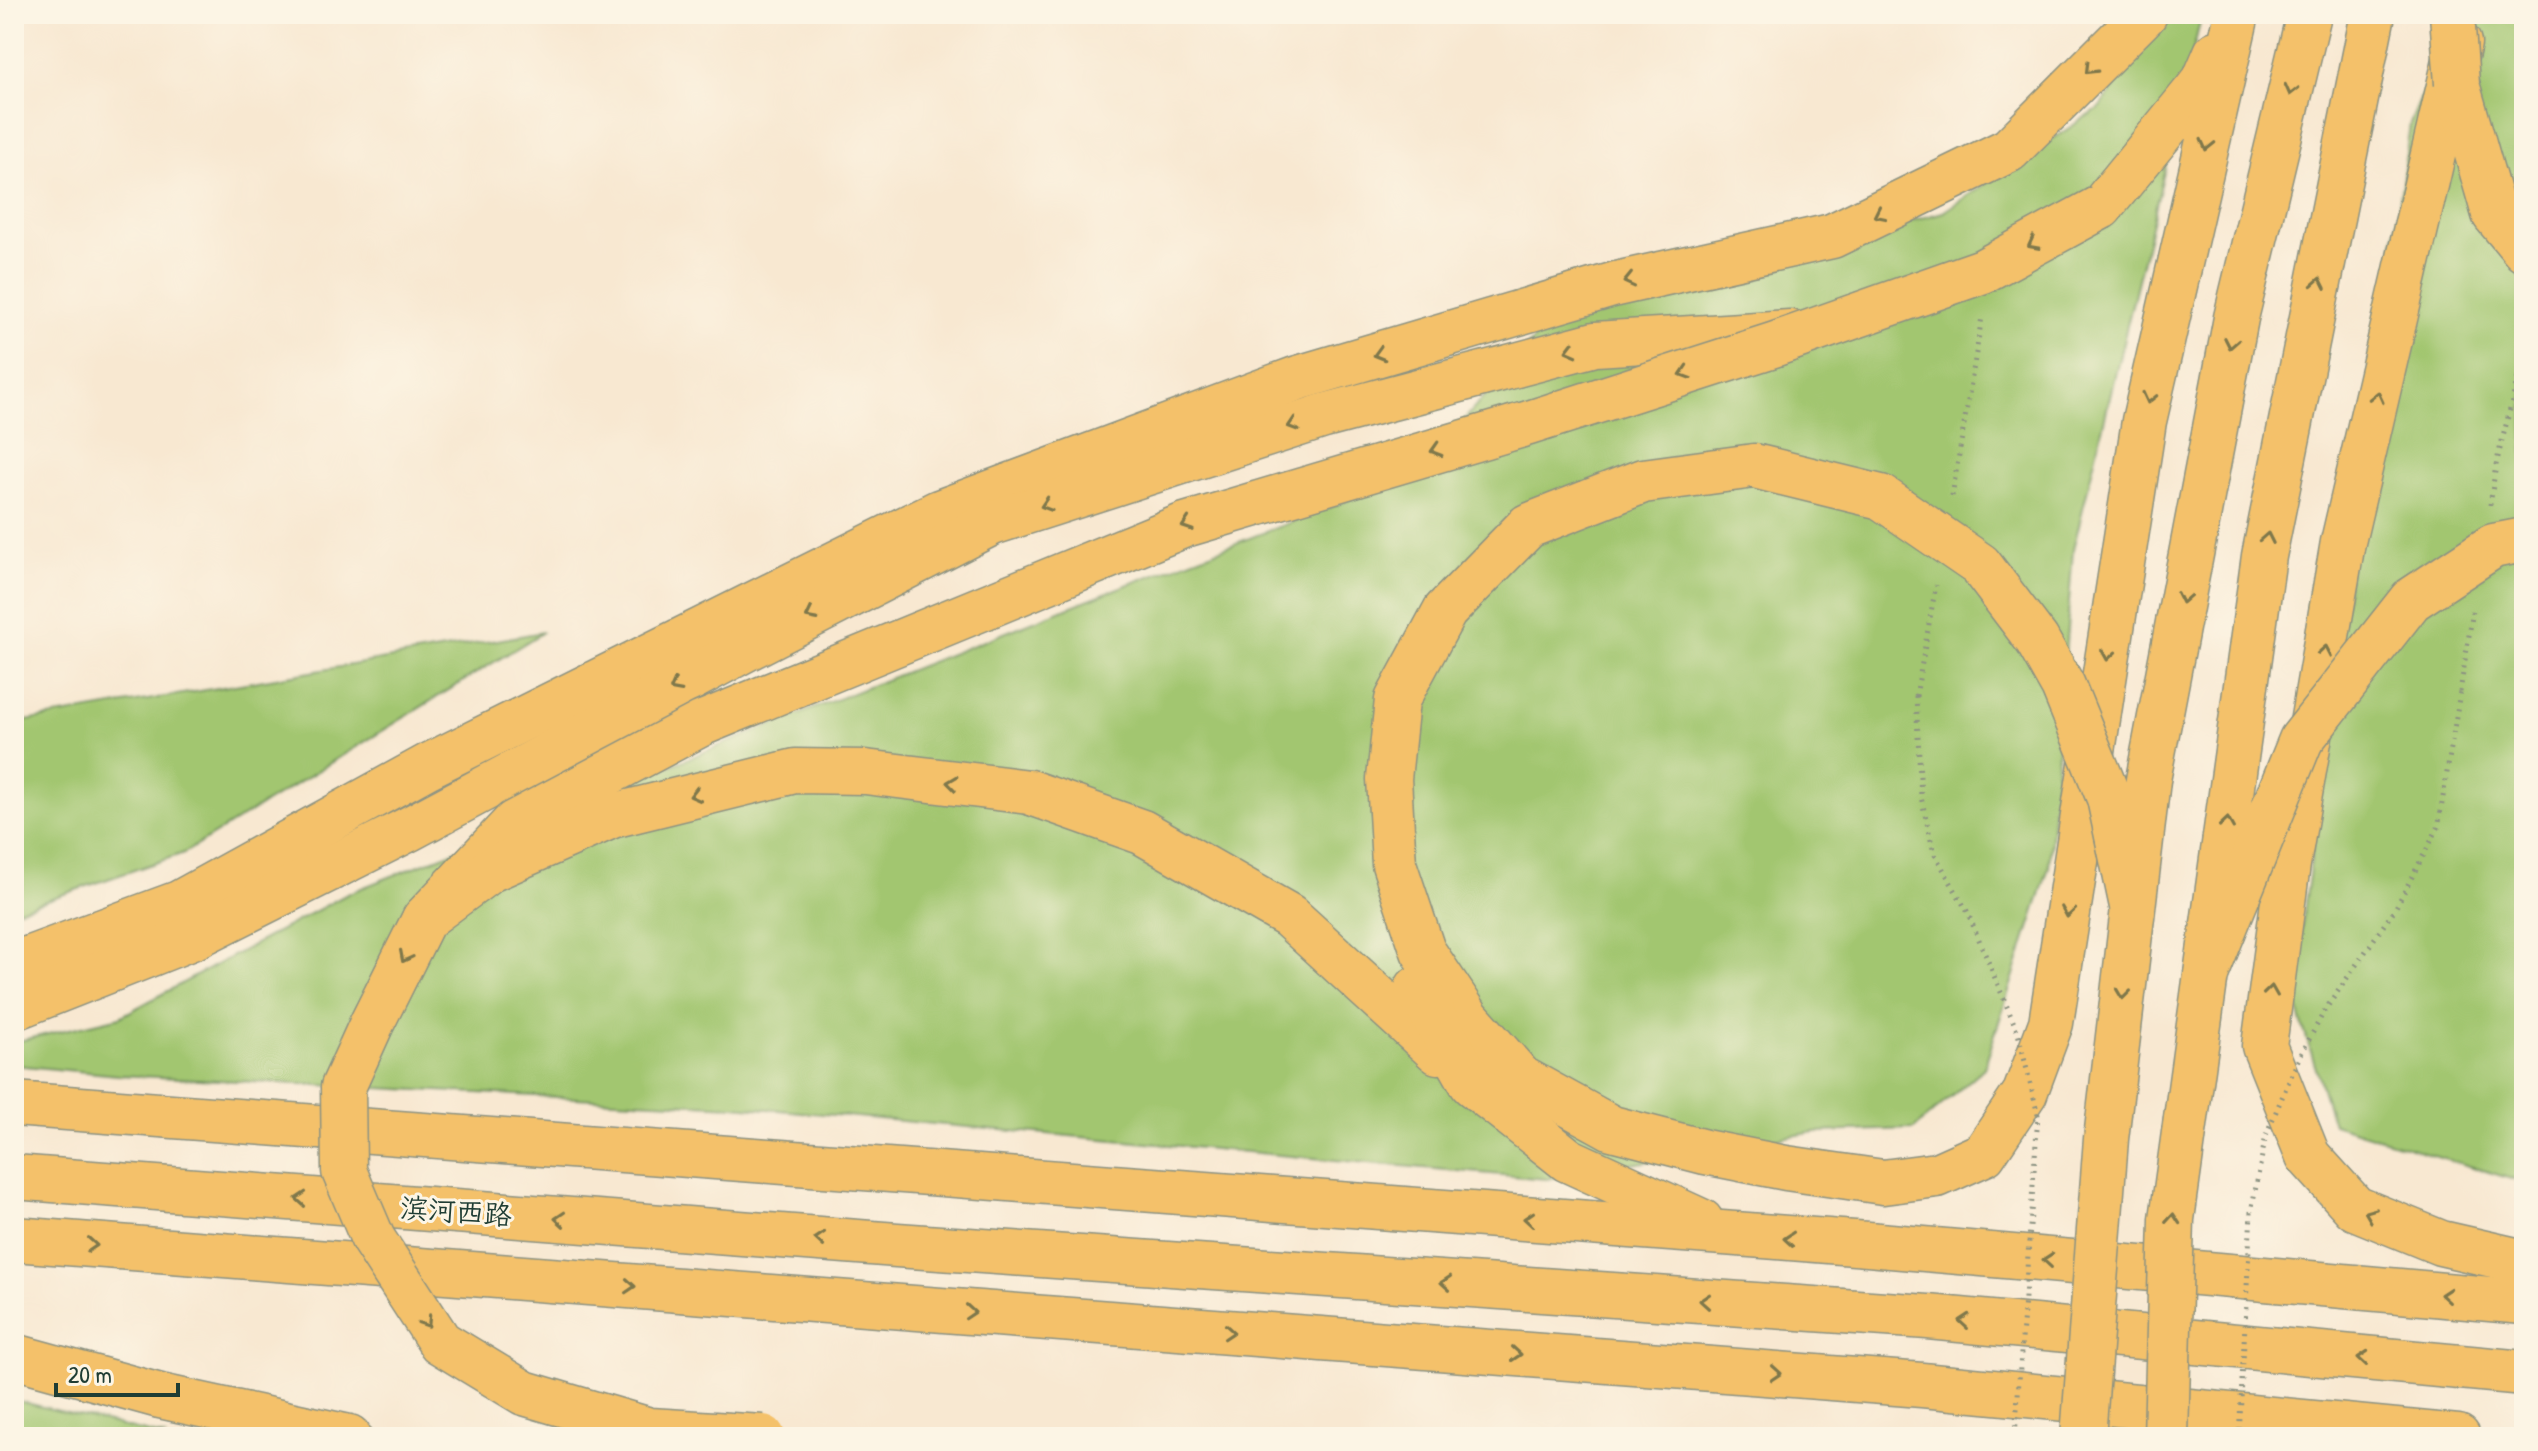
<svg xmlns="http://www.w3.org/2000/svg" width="2538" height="1451" font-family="'Patrick Hand','LXGW WenKai TC',sans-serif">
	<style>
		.green { fill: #a2c670; stroke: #608252; stroke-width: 2 }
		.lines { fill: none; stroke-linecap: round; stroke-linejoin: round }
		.highway-casing { stroke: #8c9282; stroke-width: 47 }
		.path { stroke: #8c9282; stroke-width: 5; stroke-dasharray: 2 6; stroke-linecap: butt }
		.highway { stroke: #f4c16a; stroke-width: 44 }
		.major-bridge-casing { stroke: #8c9282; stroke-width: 47; stroke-linecap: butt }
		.highway-bridge-casing { stroke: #8c9282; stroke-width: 47; stroke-linecap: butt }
		.path-bridge { stroke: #8c9282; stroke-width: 5; stroke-dasharray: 2 6; stroke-linecap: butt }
		.major-bridge { stroke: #f4c16a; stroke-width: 44 }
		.highway-bridge { stroke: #f4c16a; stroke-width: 44 }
		.oneway { stroke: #7f784c }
		.labels { text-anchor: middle; stroke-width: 6; stroke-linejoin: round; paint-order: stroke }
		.street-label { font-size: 28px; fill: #1f3d34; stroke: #fcf5e5 }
	</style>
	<rect width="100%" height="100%" fill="#fcf5e5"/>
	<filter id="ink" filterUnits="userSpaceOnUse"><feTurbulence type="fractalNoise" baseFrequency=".0125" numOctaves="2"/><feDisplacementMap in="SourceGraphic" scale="16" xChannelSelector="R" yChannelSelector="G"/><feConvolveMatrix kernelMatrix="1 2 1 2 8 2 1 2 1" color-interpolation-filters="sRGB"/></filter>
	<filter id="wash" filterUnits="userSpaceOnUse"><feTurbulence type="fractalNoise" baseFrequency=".006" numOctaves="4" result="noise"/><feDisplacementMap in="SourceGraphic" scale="32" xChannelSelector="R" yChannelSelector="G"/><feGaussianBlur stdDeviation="1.8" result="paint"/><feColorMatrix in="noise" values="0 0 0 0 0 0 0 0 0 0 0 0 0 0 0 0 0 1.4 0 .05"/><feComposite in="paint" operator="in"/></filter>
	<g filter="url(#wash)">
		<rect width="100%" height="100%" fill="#f8e8d1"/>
		<g class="green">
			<polygon points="2170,14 2202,14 2073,550 2049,867 1984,1068 1914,1129 1815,1132 1547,1179 734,1106 118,1075 14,1065 14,1042 120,1017 349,893 1087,600 1417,474 1551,320 1943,212 2099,108"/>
			<polygon points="2455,14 2524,14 2524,1183 2333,1124 2293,994 2410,124"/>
			<polygon points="543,632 184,853 14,911 14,723"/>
			<polygon points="14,1400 166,1437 14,1437"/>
		</g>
	</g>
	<g filter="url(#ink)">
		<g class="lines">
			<g class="highway-casing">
				<g id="highway">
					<polyline points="2459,43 2343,542 2288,864 2264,1046 2308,1156 2355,1208 2441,1243 2524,1262"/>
					<polyline points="2457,84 2494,214 2524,250"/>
					<polyline points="2101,207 2204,81 2216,53"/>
					<polyline points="1754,466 1643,481 1528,526 1445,611 1397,700 1389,779 1394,864 1423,951 1468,1018 1521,1078 1612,1128 1705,1152 1786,1168 1883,1182 1937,1175 1984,1154 2025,1093 2051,1023 2144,421 2237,14"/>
					<polyline points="1029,792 1142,832 1289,916 1438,1052"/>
					<polyline points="14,964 179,903 428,766 939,512 1298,378 1616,284 1832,236 2009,150 2145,14"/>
					<polyline points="1417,988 1472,1084 1568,1160 1701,1221"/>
					<polyline points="14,1008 194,937 409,829 744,650 992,523 1324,416 1595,344 1790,332"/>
					<polyline points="14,1104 1868,1244 2524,1302"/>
					<polyline points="14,1177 897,1245 1928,1317 2524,1373"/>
					<polyline points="14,1239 1922,1385 2458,1437"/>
					<polyline points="14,1356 160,1396 349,1437"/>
				</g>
			</g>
			<g class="path">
				<polyline points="1952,496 1982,317"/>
				<polyline points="2490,505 2496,465 2524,353"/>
				<polyline points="2460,692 2473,610"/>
				<polyline points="1916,696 1936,585"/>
			</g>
			<use href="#highway" class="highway"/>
			<g class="major-bridge-casing">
				<g id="major-bridge">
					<polyline points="2083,1437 2106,1139 2148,780 2236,318 2309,14"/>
					<polyline points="2166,1437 2172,1219 2264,556 2373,14"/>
				</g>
			</g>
			<g class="highway-bridge-casing">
				<g id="highway-bridge">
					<polyline points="2452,14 2457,84"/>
					<polyline points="1754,466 1881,497 1980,565 2037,640 2063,686 2109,798 2133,911"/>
					<polyline points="424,919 514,823 703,723 1185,525 1529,423 1773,345 1983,271 2101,207"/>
					<polyline points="2207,972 2301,740 2411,600 2493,546 2524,540"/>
					<polyline points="763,1437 650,1430 524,1393 440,1342 373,1239 344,1171 343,1087 372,1023 424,919 490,870 612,816 795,771 865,772 1029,792"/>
				</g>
			</g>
			<g class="path-bridge">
				<polyline points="1916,696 1921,797 1934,853 1967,911 2018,1033 2038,1115 2015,1437"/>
				<polyline points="2239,1437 2251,1212 2266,1135 2298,1060 2325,1010 2395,909 2438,828 2460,692"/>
			</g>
			<use href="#major-bridge" class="major-bridge"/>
			<use href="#highway-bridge" class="highway-bridge"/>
		</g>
		<defs><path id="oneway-chevron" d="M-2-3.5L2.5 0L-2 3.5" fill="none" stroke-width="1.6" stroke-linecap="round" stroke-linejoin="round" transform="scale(2)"/></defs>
		<g class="oneway">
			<use href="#oneway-chevron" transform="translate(2090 69) rotate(135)"/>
			<use href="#oneway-chevron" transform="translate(2291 90) rotate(104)"/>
			<use href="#oneway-chevron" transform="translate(2207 145) rotate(103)"/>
			<use href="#oneway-chevron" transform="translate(1879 214) rotate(154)"/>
			<use href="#oneway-chevron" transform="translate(2033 244) rotate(152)"/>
			<use href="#oneway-chevron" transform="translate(1629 281) rotate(167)"/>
			<use href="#oneway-chevron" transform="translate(2319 283) rotate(-79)"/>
			<use href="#oneway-chevron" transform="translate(2231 343) rotate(101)"/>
			<use href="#oneway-chevron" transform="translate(1571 350) rotate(165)"/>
			<use href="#oneway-chevron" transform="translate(1379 354) rotate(164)"/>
			<use href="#oneway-chevron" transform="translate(1685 373) rotate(162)"/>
			<use href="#oneway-chevron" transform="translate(2377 397) rotate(-77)"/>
			<use href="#oneway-chevron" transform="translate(2149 398) rotate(103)"/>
			<use href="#oneway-chevron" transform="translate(1293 425) rotate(162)"/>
			<use href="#oneway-chevron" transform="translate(1436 450) rotate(163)"/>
			<use href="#oneway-chevron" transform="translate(1046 505) rotate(162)"/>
			<use href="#oneway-chevron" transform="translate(1187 525) rotate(161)"/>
			<use href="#oneway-chevron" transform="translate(2267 538) rotate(-79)"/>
			<use href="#oneway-chevron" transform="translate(2183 598) rotate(101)"/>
			<use href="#oneway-chevron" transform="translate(811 615) rotate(153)"/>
			<use href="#oneway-chevron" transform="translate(2325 651) rotate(-80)"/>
			<use href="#oneway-chevron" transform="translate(2108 655) rotate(99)"/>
			<use href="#oneway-chevron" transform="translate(675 687) rotate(152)"/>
			<use href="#oneway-chevron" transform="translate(952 783) rotate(-173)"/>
			<use href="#oneway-chevron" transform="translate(695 795) rotate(166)"/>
			<use href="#oneway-chevron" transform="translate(2227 823) rotate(-82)"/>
			<use href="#oneway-chevron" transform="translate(2068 912) rotate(99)"/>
			<use href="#oneway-chevron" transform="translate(405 957) rotate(117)"/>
			<use href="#oneway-chevron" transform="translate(2271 991) rotate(-82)"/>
			<use href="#oneway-chevron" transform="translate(2123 994) rotate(97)"/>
			<use href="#oneway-chevron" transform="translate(301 1199) rotate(-176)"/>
			<use href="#oneway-chevron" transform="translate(2370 1214) rotate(-158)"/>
			<use href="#oneway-chevron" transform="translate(560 1219) rotate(-176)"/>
			<use href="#oneway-chevron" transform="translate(1529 1219) rotate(-176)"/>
			<use href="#oneway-chevron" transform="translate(2173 1219) rotate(-85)"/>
			<use href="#oneway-chevron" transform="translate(820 1239) rotate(-176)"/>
			<use href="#oneway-chevron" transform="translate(1789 1239) rotate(-176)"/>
			<use href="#oneway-chevron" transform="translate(92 1245) rotate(4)"/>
			<use href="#oneway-chevron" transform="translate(2048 1260) rotate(-175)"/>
			<use href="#oneway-chevron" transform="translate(1446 1283) rotate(-176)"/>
			<use href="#oneway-chevron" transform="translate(630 1286) rotate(4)"/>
			<use href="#oneway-chevron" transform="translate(2446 1295) rotate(-175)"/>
			<use href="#oneway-chevron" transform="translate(1705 1301) rotate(-176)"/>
			<use href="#oneway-chevron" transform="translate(970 1312) rotate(4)"/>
			<use href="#oneway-chevron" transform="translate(1964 1321) rotate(-175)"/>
			<use href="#oneway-chevron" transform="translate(426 1322) rotate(57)"/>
			<use href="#oneway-chevron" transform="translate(1229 1332) rotate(4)"/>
			<use href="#oneway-chevron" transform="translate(1516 1354) rotate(4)"/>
			<use href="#oneway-chevron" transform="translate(2363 1358) rotate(-175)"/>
			<use href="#oneway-chevron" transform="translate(1776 1373) rotate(4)"/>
		</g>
	</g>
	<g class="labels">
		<g class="street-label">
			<text transform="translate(456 1211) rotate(4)" y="10">滨河西路</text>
		</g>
	</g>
	<rect width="2538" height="1451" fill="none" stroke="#fcf5e5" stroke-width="48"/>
	<path d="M56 1383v12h122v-12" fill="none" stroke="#1f3d34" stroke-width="4"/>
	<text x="68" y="1383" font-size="24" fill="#1f3d34" stroke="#fcf5e5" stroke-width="6" paint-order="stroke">20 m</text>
</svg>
